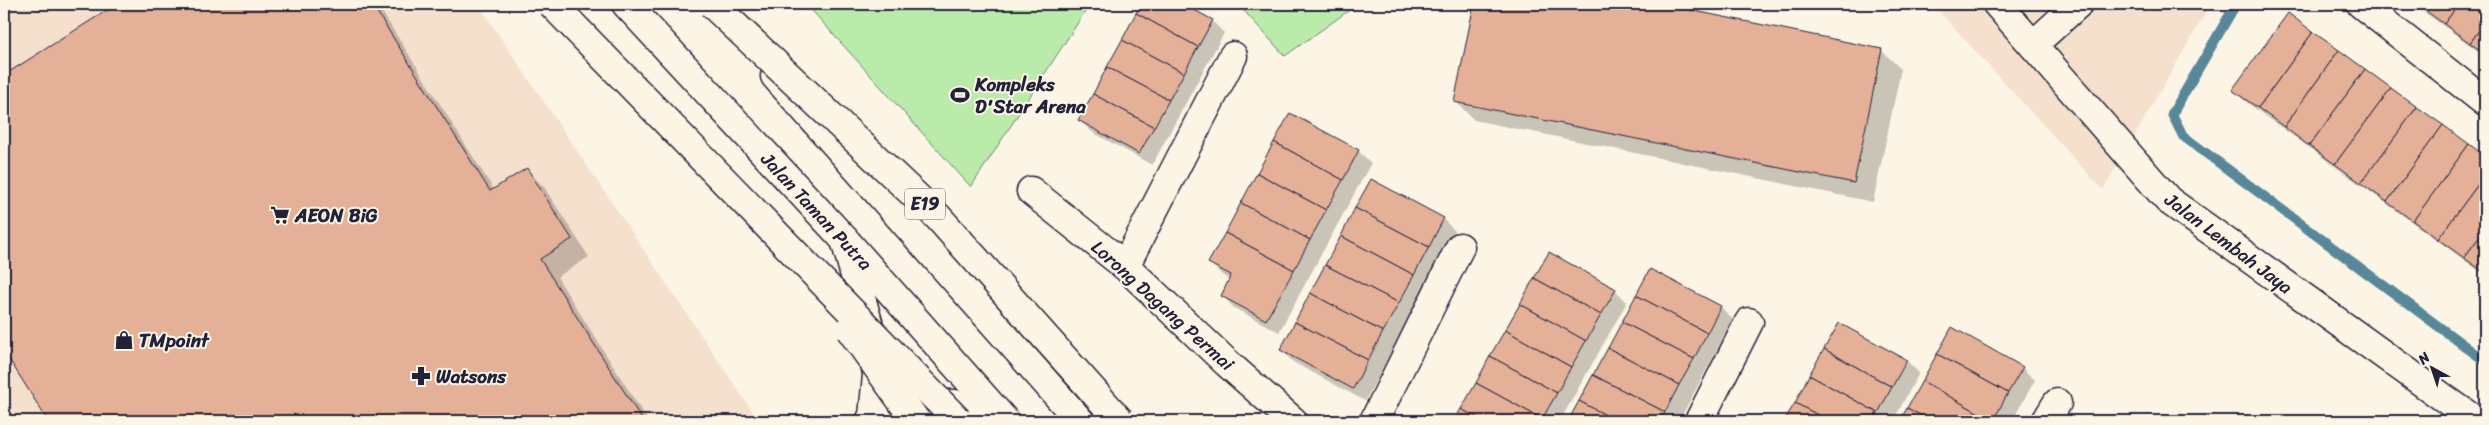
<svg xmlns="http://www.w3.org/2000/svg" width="2489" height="425" font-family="Sriracha,sans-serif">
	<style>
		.built { fill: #f5e0ce }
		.green { fill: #baebaa; stroke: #6e8672 }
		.shadow { fill: #0003 }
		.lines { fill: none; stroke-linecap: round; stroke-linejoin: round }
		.stream { stroke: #58879a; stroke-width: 10 }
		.building { fill: #e4b098; stroke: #22223b }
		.street-casing { stroke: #22223b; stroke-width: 31 }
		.secondary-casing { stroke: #22223b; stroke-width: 31 }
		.street { stroke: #fcf5e5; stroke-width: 28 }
		.secondary { stroke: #fcf5e5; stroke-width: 28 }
		.highway-bridge-casing { stroke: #22223b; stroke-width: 31; stroke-linecap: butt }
		.highway-bridge { stroke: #fcf5e5; stroke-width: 28 }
		.labels { text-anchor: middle; stroke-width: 4; stroke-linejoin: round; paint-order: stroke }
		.shield { fill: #fcf5e5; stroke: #63616e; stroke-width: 1 }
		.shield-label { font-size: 18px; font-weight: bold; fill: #22223b }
		.poi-label { font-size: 19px; font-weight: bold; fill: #22223b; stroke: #fcf5e5; text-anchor: start }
		.street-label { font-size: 19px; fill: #22223b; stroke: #fcf5e5 }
	</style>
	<rect width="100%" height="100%" fill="#fcf5e5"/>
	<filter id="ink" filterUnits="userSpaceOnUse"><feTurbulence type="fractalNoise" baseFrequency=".02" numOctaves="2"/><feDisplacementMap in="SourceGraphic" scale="10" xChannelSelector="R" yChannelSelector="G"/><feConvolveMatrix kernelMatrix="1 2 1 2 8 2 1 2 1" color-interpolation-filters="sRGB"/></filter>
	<g filter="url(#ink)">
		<g class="built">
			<polygon points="4,4 478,4 759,421 4,421"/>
			<polygon points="1932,4 2211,4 2103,190"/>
		</g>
		<g class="green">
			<polygon points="806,4 1090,4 971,187"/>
			<polygon points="1238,4 1358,4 1285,56"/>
		</g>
		<g class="shadow">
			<polygon points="119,4 377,4 494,190 527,170 544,187 589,257 557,277 648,421 49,421 4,349 4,77"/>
			<polygon points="1143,4 1181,4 1212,21 1224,33 1152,165 1092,132 1079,120"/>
			<polygon points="1475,4 1654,4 1881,50 1901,69 1873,202 1474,120 1455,101"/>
			<polygon points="2413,4 2485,4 2485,56"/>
			<polygon points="2288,14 2485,157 2485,275 2246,102 2233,90"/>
			<polygon points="1358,151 1371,163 1279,332 1234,308 1222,295 1230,280 1222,275 1210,263"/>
			<polygon points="1443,219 1455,231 1365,401 1293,362 1281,350"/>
			<polygon points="1550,254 1615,290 1627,302 1560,421 1455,421"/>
			<polygon points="1650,270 1721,307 1733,320 1679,421 1570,421"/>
			<polygon points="1839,324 1907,361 1919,373 1893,421 1786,421"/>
			<polygon points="1952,329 2022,368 2035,380 2012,421 1901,421"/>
		</g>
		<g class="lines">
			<polyline class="stream" points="2236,4 2172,114 2183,136 2485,361"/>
		</g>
		<g class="building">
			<polygon points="117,4 372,4 490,191 527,168 572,239 540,259 643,421 48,421 4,351 4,75"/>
			<polygon points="1141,4 1183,4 1213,20 1198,47 1136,13"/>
			<polygon points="1474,4 1660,4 1882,49 1854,183 1454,102"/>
			<polygon points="2420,4 2459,4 2444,24 2418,5"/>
			<polygon points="2459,4 2485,4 2485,22 2470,43 2444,24"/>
			<polygon points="1136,13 1198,47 1184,73 1122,40"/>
			<polygon points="2288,13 2313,32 2258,108 2232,90"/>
			<polygon points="2485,22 2485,54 2470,43"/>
			<polygon points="2313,32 2339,50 2284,127 2258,108"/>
			<polygon points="1122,40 1184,73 1169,100 1107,67"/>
			<polygon points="2339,50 2365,69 2309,146 2284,127"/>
			<polygon points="1107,67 1169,100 1154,127 1093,94"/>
			<polygon points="2365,69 2391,88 2335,164 2309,146"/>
			<polygon points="2391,88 2417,107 2361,183 2335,164"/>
			<polygon points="1093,94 1154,127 1139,154 1078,120"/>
			<polygon points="2417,107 2443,125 2387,202 2361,183"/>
			<polygon points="1290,113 1359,150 1343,180 1274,142"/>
			<polygon points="2443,125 2469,144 2413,221 2387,202"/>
			<polygon points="1274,142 1343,180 1326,210 1257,173"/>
			<polygon points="2469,144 2485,156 2485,175 2438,239 2413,221"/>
			<polygon points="1257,173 1326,210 1310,240 1241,203"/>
			<polygon points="2485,175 2485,229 2464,258 2438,239"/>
			<polygon points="1371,179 1444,218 1429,247 1355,208"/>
			<polygon points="1241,203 1310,240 1294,270 1225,233"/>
			<polygon points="1355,208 1429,247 1414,275 1341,236"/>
			<polygon points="2485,229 2485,273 2464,258"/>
			<polygon points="1225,233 1294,270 1266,320 1221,296 1231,275 1208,263"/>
			<polygon points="1341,236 1414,275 1399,303 1325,265"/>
			<polygon points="1549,252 1616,289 1601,315 1534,278"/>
			<polygon points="1325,265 1399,303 1383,332 1310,293"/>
			<polygon points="1650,269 1721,306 1707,333 1636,295"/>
			<polygon points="1534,278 1601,315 1586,341 1520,304"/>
			<polygon points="1310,293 1383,332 1368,360 1295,322"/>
			<polygon points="1636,295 1707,333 1694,359 1622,322"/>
			<polygon points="1520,304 1586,341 1571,367 1505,330"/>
			<polygon points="1295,322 1368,360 1353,389 1280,350"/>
			<polygon points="1622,322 1694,359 1679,385 1608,348"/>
			<polygon points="1839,323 1907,360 1892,387 1824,349"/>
			<polygon points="1952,327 2023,367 2008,393 1937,354"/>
			<polygon points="1505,330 1571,367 1557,393 1490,356"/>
			<polygon points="1608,348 1679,385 1665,412 1593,375"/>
			<polygon points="1824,349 1892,387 1878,413 1809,375"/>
			<polygon points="1937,354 2008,393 1993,421 1922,381"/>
			<polygon points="1490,356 1557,393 1542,419 1476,383"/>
			<polygon points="1593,375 1665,412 1660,421 1617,421 1579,401"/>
			<polygon points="1809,375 1878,413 1873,421 1829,421 1795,403"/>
			<polygon points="1922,381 1993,421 1931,421 1907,408"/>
			<polygon points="1476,383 1542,419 1541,421 1483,421 1461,409"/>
			<polygon points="1579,401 1617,421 1568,421"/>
			<polygon points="1795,403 1829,421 1784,421"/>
			<polygon points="1907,408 1931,421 1900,421"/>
			<polygon points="1461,409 1483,421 1454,421"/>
		</g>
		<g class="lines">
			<g class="street-casing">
				<g id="street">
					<polyline points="1997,4 2168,200 2476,421"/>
					<polyline points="2361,4 2485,102"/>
					<polyline points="2033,45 2078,4"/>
					<polyline points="1031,191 1125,266 1227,363 1293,421"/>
					<polyline points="845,240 871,333 877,375 873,416 870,421"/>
					<polyline points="1125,266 1233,56"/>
					<polyline points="884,412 914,403 955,404 987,421"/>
					<polyline points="1374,421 1460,247"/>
					<polyline points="1699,421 1749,322"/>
					<polyline points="2046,421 2057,403"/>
				</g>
			</g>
			<g class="secondary-casing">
				<g id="secondary">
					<polyline points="626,4 845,240 1005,421"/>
					<polyline points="775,76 1080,421"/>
				</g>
			</g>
			<use href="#street" class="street"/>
			<use href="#secondary" class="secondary"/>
			<g class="highway-bridge-casing">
				<g id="highway-bridge">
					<polyline points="552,4 958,421"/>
					<polyline points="712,4 938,217 1120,421"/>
					<polyline points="850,329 916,421"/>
				</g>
			</g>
			<use href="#highway-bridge" class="highway-bridge"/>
		</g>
	</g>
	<defs>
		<g id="stadium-bare" transform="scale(1.5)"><path d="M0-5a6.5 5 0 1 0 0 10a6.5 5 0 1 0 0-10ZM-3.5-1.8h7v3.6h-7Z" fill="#22223b" stroke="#fcf5e5" stroke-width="2.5" paint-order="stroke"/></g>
		<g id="supermarket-bare" transform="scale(1.5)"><path d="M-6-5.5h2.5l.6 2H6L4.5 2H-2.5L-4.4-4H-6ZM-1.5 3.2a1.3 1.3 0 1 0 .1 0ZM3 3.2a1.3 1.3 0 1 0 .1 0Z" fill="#22223b" stroke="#fcf5e5" stroke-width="2.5" paint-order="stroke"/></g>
		<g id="shop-bare" transform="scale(1.5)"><path d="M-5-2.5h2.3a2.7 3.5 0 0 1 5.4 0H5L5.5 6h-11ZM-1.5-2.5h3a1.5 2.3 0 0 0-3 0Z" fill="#22223b" stroke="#fcf5e5" stroke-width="2.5" paint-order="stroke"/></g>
		<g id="pharmacy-bare" transform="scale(1.5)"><path d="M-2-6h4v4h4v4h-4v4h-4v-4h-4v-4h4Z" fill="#22223b" stroke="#fcf5e5" stroke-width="2.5" paint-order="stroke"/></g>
	</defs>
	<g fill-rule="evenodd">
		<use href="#stadium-bare" x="960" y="95"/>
		<use href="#supermarket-bare" x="280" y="215"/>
		<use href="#shop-bare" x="124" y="340"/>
		<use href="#pharmacy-bare" x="421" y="376"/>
	</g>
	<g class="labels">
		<rect class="shield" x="905" y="188.5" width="40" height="31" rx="4"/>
		<g class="shield-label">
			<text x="925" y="210">E19</text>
		</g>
		<g class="poi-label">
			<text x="975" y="91">Kompleks<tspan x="975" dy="22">D'Star Arena</tspan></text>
			<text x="295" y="222">AEON BiG</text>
			<text x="139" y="347">TMpoint</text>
			<text x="436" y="383">Watsons</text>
		</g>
		<g class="street-label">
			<text transform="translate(817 211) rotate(47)" y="7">Jalan Taman Putra</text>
			<text transform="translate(2229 243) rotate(37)" y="7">Jalan Lembah Jaya</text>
			<text transform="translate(1163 305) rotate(42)" y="7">Lorong Dagang Permai</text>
		</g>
	</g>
	<rect width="2489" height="425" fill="none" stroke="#fcf5e5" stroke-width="20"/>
	<rect x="10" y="10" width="2469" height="405" fill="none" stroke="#22223b" stroke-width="2" filter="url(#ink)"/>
	<g transform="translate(2432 368) rotate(320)" stroke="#fcf5e5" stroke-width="4" paint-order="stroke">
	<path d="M0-4L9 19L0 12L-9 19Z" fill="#22223b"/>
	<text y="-8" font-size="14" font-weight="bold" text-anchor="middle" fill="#22223b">N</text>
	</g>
</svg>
